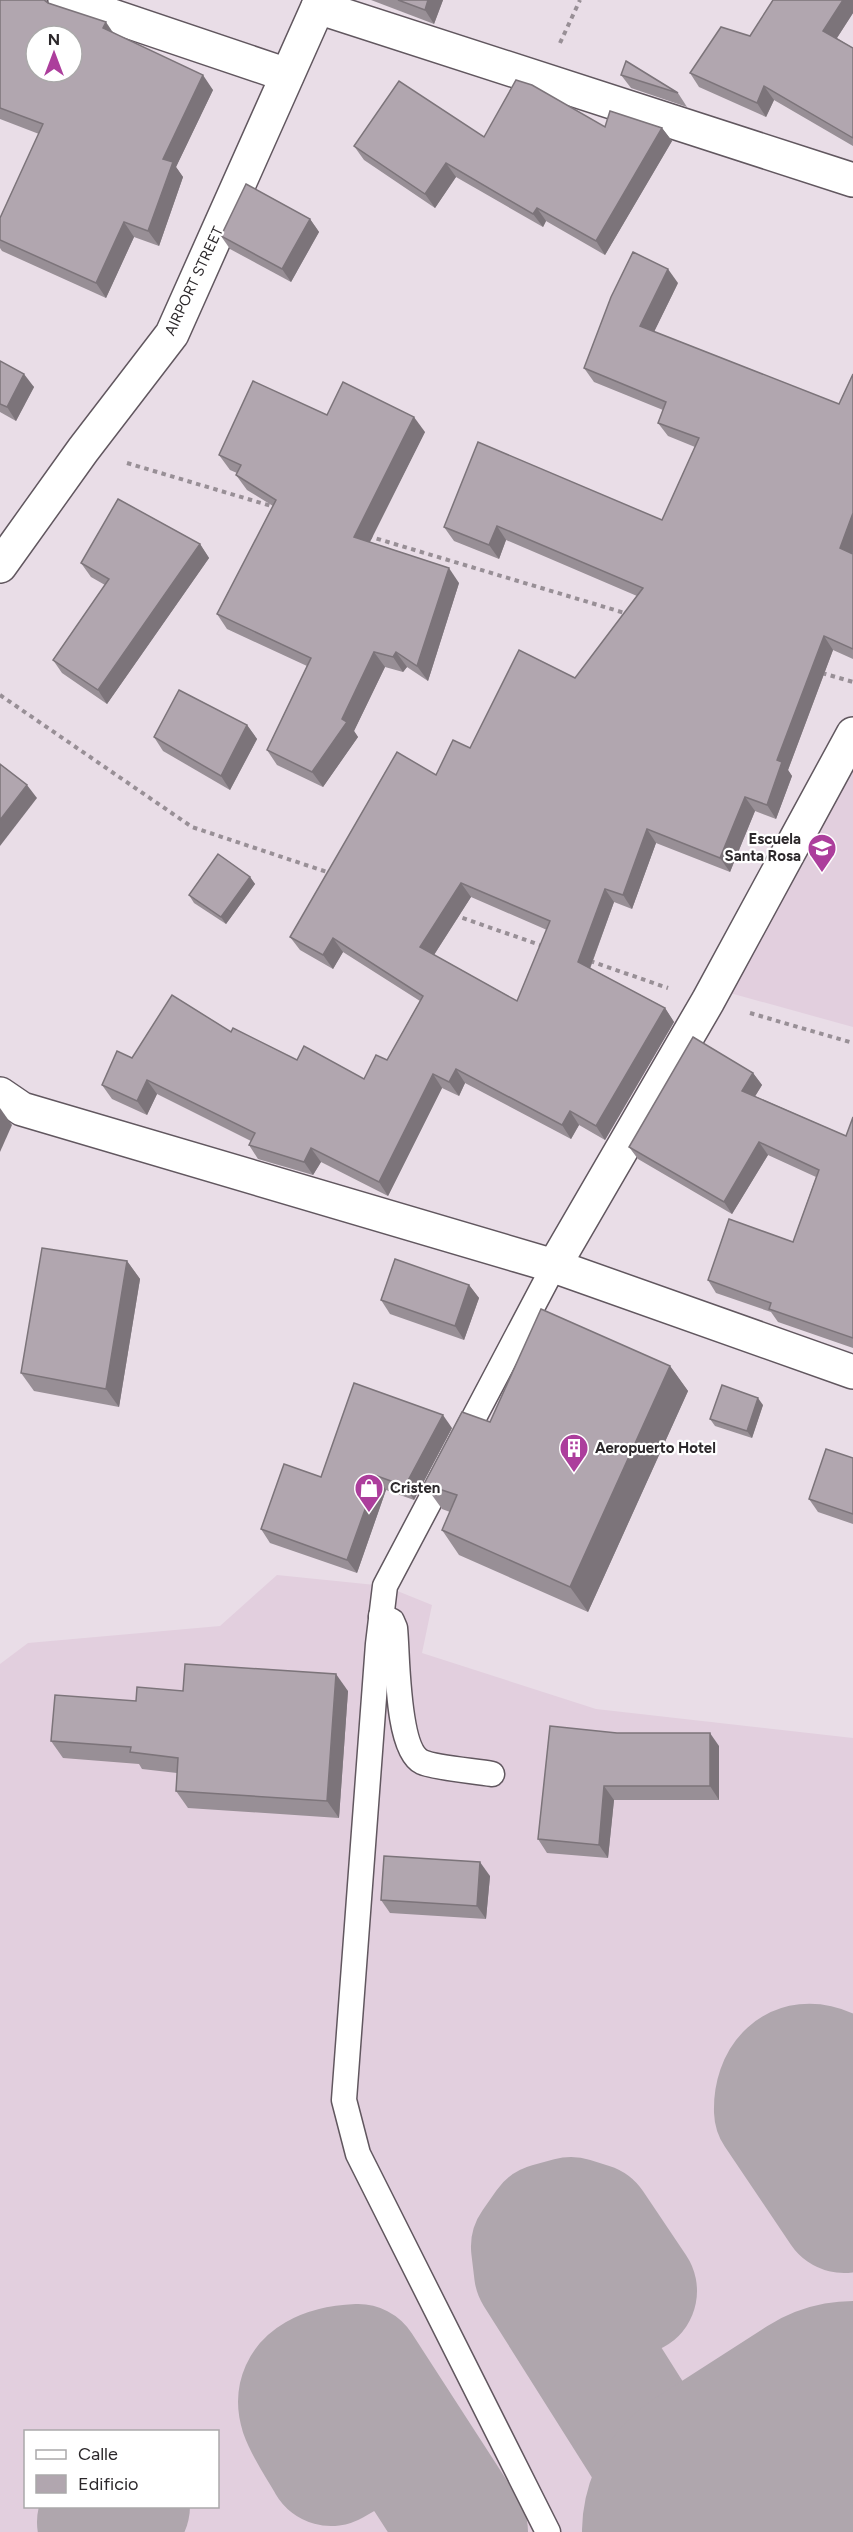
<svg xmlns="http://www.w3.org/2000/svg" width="853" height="2532" font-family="Figtree,sans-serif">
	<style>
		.built { fill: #e2cfde; fill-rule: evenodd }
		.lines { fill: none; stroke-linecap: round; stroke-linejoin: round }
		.taxiway { stroke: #afa6ad; stroke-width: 128 }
		.runway { stroke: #afa6ad; stroke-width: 318 }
		.lane-casing { stroke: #61575f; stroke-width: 27 }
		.street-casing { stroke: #61575f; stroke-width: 36 }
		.path { stroke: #988f96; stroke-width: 4; stroke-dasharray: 4.5 4.5; stroke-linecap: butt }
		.lane { stroke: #fff; stroke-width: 24 }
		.street { stroke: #fff; stroke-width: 33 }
		.wall { fill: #988f96; fill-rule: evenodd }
		.shaded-wall { fill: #7c747a }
		.building { fill: #b1a6af; stroke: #7c747a; stroke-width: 1.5; fill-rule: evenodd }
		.labels { text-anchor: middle; stroke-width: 4.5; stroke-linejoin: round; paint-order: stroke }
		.street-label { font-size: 15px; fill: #2c282b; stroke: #fff }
		.poi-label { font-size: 15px; font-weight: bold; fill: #2c282b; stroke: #fff; text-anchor: start }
	</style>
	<rect width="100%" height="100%" fill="#e9dde7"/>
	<g class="built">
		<polygon points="853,754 853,1027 730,993"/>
		<path d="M277,1575L385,1586L432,1605L422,1653L596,1709L853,1738V2532H0V1664L28,1643L220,1626ZM26,2432H218V2506H26Z"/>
	</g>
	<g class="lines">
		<g class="taxiway">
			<path d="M853,2098C849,2092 845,2083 840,2078C837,2076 831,2074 827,2072C796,2058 777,2081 778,2111L844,2209L853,2204"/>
			<polyline points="633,2291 590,2227 571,2221 549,2227 535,2247 538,2272 656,2459 667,2497 663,2532"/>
			<path d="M357,2447L331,2462C323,2447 310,2430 304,2413C293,2378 333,2369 358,2368L464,2532"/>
			<polyline points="813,2485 853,2449"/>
			<polyline points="107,2532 101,2522 126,2506"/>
		</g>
		<polyline class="runway" points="741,2532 853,2460"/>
		<g class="lane-casing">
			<g id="lane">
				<path d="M381,1616L392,1621L395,1628C398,1657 396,1749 422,1762C435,1768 476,1771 492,1774"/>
				<polyline points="548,2532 358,2154 344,2100 378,1644 385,1586 554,1266"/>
			</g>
		</g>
		<g class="street-casing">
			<g id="street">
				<polyline points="65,0 287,75"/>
				<polyline points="318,7 853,180"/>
				<polyline points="0,566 83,450 172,334 321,0"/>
				<polyline points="0,1094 22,1109 554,1266 853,1372"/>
				<polyline points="554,1266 708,1001 853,734"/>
			</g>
		</g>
		<g class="path">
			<polyline points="560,43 580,0"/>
			<polyline points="127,463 278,508"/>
			<polyline points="368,536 628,614"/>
			<polyline points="822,673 853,682"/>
			<polyline points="0,695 192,827 330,873"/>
			<polyline points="454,915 543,946"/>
			<polyline points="590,961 668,988"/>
			<polyline points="750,1013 853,1043"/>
		</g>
		<use href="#lane" class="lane"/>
		<use href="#street" class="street"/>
	</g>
	<g class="wall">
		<polygon points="0,0 47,0 47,2 113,32 213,90 176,167 183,177 159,246 134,237 106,298 2,251 0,248 0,218 39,134 0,119"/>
		<polygon points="371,0 443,0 434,24"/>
		<polygon points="853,0 853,13 837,38 853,48 853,146 774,100 766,117 699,87 690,73 750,36"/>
		<polygon points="621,75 678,93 687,107 631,88"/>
		<polygon points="605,127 662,128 672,141 605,255 546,221 543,227 456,177 435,208 364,160 354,146 484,137"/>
		<polygon points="310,219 319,232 291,282 230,249 221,236"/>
		<path d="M678,283L654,332L839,404L853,374V659L833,650L788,770L792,776L776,819L755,811L730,872L656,843L632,909L614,902L590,969L665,1008L674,1022L605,1140L579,1125L571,1139L465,1083L459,1096L442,1088L388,1196L321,1162L313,1175L258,1159L249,1145L251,1141L157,1094L147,1115L112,1099L102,1085L132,1058L231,1032L297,1060L364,1079L387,1060L420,1001L343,952L333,969L300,950L290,937L436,775L470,748L575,678L637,596L506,540L499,559L454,541L444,527L662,520L695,447L668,436L658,423L663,410L594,382L584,368ZM471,897L547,930L517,1001L434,955Z"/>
		<polygon points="0,361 34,387 16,421 0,412"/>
		<polygon points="327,415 425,432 369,542 459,583 428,681 407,667 403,672 385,667 354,731 358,737 323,787 277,765 267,750 307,666 227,629 217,614 273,506 247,490 236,475 237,473 230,470 219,455"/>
		<polygon points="200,544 209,558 107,704 62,673 53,660 105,585 91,577 81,563"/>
		<polygon points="247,725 257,739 230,790 163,751 154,737"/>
		<polygon points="250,877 255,884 226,924 194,903 189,895"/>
		<polygon points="753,1073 762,1085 755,1096 846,1136 853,1117 853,1348 778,1322 771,1312 716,1293 708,1280 793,1242 816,1177 768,1155 732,1214 638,1159 629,1147"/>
		<polygon points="127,1261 140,1279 119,1407 34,1391 21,1373"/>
		<polygon points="469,1285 479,1298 464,1340 390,1314 381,1300"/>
		<polygon points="670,1366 688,1391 588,1612 459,1555 442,1530 450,1512 442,1509 424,1484 490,1422"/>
		<polygon points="763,1405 752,1438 715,1426 710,1419"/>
		<polygon points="452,1428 414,1500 386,1490 357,1573 270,1543 261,1529 321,1477"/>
		<polygon points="853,1458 853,1524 818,1512 809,1499"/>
		<polygon points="183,1691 348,1691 339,1818 188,1808 176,1791 177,1773 142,1769 139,1764 63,1758 51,1741 136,1701"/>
		<polygon points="550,1726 719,1746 719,1800 614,1800 608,1858 547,1853 538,1839"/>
		<polygon points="490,1876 486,1919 390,1913 381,1900"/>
	</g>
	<g class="shaded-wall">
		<polygon points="428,0 443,0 434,24 425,10"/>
		<polygon points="843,0 853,0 853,13 833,44 823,31"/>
		<polygon points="106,22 116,37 103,28"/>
		<polygon points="203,75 213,90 176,167 183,177 159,246 148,231 163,159"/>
		<polygon points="764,86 774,100 766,117 757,103"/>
		<polygon points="662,128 672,141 605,255 596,241"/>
		<polygon points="446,163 456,177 435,208 425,194"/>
		<polygon points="537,208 546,221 543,227 533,214"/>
		<polygon points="310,219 319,232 291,282 282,269"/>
		<polygon points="124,222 134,237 106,298 96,283"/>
		<polygon points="668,269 678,283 650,340 640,326"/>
		<polygon points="24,374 34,387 16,421 7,407"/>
		<polygon points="414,417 425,432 365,552 354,537"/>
		<polygon points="853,513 853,552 849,562 840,548"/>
		<polygon points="497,526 506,540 499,559 489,545"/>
		<polygon points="200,544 209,558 107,704 98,690"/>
		<polygon points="449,568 459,583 428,681 417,666"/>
		<polygon points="824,636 833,650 788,770 792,776 776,819 767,805 777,760"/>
		<polygon points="374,652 385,667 354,731 358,737 323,787 312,772 342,719"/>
		<polygon points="396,652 407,667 403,672 393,657"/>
		<polygon points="247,725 257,739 230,790 221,776"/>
		<polygon points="27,785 37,798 0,846 0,820"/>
		<polygon points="745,797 755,811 730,872 720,858"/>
		<polygon points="647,829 656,843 632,909 623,895"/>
		<polygon points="250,877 255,884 226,924 221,917"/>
		<polygon points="461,883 471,897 430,961 420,947"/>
		<polygon points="605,889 614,902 587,976 578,962"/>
		<polygon points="333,938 343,952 333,969 323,955"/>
		<polygon points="665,1008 674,1022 605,1140 596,1126"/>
		<polygon points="456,1069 465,1083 459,1096 449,1082"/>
		<polygon points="753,1073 762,1085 751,1103 742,1091"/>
		<polygon points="433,1074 442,1088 388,1196 379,1182"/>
		<polygon points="147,1080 157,1094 147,1115 137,1101"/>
		<polygon points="0,1108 12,1125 0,1152"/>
		<polygon points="570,1111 579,1125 571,1139 562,1125"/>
		<polygon points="759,1142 768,1155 732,1214 724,1202"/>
		<polygon points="311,1148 321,1162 313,1175 304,1162"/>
		<polygon points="127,1261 140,1279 119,1407 106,1389"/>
		<polygon points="469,1285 479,1298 464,1340 455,1326"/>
		<polygon points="670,1366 688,1391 588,1612 570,1587"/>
		<polygon points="758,1398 763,1405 752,1438 747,1431"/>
		<polygon points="443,1415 452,1428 414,1500 405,1486"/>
		<polygon points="377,1476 386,1490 357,1573 347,1560"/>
		<polygon points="336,1674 348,1691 339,1818 327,1801"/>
		<polygon points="710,1733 719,1746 719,1800 710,1786"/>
		<polygon points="604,1786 614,1800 608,1858 599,1845"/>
		<polygon points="480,1862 490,1876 486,1919 477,1906"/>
	</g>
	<g class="building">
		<path d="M0,0H44L48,3L106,22L103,28L203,75L163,159L173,162L148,231L124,222L96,283L0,240V218L43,124L0,108ZM36,36H72V72H36Z"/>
		<polygon points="398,0 428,0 425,10"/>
		<polygon points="773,0 843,0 823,31 853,48 853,138 764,86 757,103 690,73 721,27 750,36"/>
		<polygon points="626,61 678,93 621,75"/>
		<polygon points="516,80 532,85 605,127 610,111 662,128 596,241 537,208 533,214 446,163 425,194 354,146 399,81 484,137"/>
		<polygon points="246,184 310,219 282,269 221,236"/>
		<path d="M633,252L668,269L640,326L839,404L853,374V513L840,548L853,554V649L824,636L777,760L782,762L767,805L745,797L720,858L647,829L623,895L605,889L578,962L665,1008L596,1126L570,1111L562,1125L456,1069L449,1082L433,1074L379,1182L311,1148L304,1162L249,1145L255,1133L147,1080L137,1101L102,1085L117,1051L132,1058L172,995L231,1032L233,1028L297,1060L304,1046L364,1079L376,1055L387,1060L423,996L333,938L323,955L290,937L397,752L436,775L453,740L470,748L519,650L575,678L643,588L497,526L489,545L444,527L478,442L662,520L699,438L658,423L666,402L584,368L611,297ZM461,883L550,921L517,1001L420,947Z"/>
		<polygon points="0,361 24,374 7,407 0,404"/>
		<polygon points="253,381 327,415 343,382 414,417 354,537 449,568 417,666 396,652 393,657 374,652 342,719 347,722 312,772 267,750 311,658 217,614 276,500 236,475 241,465 219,455"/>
		<polygon points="118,499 200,544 98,690 53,660 109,579 81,563"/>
		<polygon points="179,690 247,725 221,776 154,737"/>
		<polygon points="0,764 27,785 0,820"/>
		<polygon points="218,854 250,877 221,917 189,895"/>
		<polygon points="693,1037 753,1073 742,1091 846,1136 853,1117 853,1338 769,1309 771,1303 708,1280 729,1219 793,1242 819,1170 759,1142 724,1202 629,1147"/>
		<polygon points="42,1248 127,1261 106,1389 21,1373"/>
		<polygon points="395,1259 469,1285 455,1326 381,1300"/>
		<polygon points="541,1309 670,1366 570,1587 442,1530 457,1495 424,1484 462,1412 490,1422"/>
		<polygon points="354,1383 443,1415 405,1486 377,1476 347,1560 261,1529 284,1464 321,1477"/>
		<polygon points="722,1385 758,1398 747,1431 710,1419"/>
		<polygon points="826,1449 853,1458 853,1514 809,1499"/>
		<polygon points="185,1664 336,1674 327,1801 176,1791 178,1758 130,1752 131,1747 51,1741 55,1695 136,1701 137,1687 183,1691"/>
		<polygon points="550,1726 617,1733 710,1733 710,1786 604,1786 599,1845 538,1839"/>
		<polygon points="384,1856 480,1862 477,1906 381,1900"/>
	</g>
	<defs>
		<g id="school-pin" transform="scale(1.5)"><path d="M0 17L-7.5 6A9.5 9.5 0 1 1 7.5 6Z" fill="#ac3e9c" stroke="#fff"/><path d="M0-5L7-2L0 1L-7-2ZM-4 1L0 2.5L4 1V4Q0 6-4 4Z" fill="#fff"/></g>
		<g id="building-pin" transform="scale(1.5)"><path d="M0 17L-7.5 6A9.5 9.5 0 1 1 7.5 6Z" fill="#ac3e9c" stroke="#fff"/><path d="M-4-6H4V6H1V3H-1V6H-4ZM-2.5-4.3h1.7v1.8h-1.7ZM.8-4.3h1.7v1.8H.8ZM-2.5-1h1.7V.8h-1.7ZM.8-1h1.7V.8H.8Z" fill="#fff"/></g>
		<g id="shop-pin" transform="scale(1.5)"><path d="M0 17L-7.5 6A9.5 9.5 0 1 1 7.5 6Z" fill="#ac3e9c" stroke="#fff"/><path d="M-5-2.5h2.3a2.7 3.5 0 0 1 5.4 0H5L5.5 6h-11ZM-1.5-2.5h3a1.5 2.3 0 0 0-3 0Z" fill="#fff"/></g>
	</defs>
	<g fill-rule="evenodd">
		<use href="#school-pin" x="822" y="848"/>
		<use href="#building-pin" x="574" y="1448"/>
		<use href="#shop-pin" x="369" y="1488"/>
	</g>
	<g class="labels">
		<g class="street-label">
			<text transform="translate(194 281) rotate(-65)" y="5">AIRPORT STREET</text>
		</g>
		<g class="poi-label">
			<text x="801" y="844" text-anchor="end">Escuela<tspan x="801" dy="17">Santa Rosa</tspan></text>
			<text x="595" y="1453">Aeropuerto Hotel</text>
			<text x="390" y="1493">Cristen</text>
		</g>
	</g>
	<rect x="24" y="2430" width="195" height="78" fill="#ffffff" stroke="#aba9aa" stroke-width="1.5"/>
	<rect x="36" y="2450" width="30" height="9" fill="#ffffff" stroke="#aba9aa" stroke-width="1.5"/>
	<text x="78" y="2460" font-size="18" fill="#2c282b">Calle</text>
	<rect x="36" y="2475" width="30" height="18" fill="#b1a6af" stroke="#aba9aa" stroke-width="1.5"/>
	<text x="78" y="2490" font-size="18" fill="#2c282b">Edificio</text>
	<g transform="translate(54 54)"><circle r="28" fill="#ffffff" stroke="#aba9aa" stroke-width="1.5"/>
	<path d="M0-4.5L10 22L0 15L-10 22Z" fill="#ac3e9c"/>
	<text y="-9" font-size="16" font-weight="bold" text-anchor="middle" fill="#2c282b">N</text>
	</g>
</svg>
